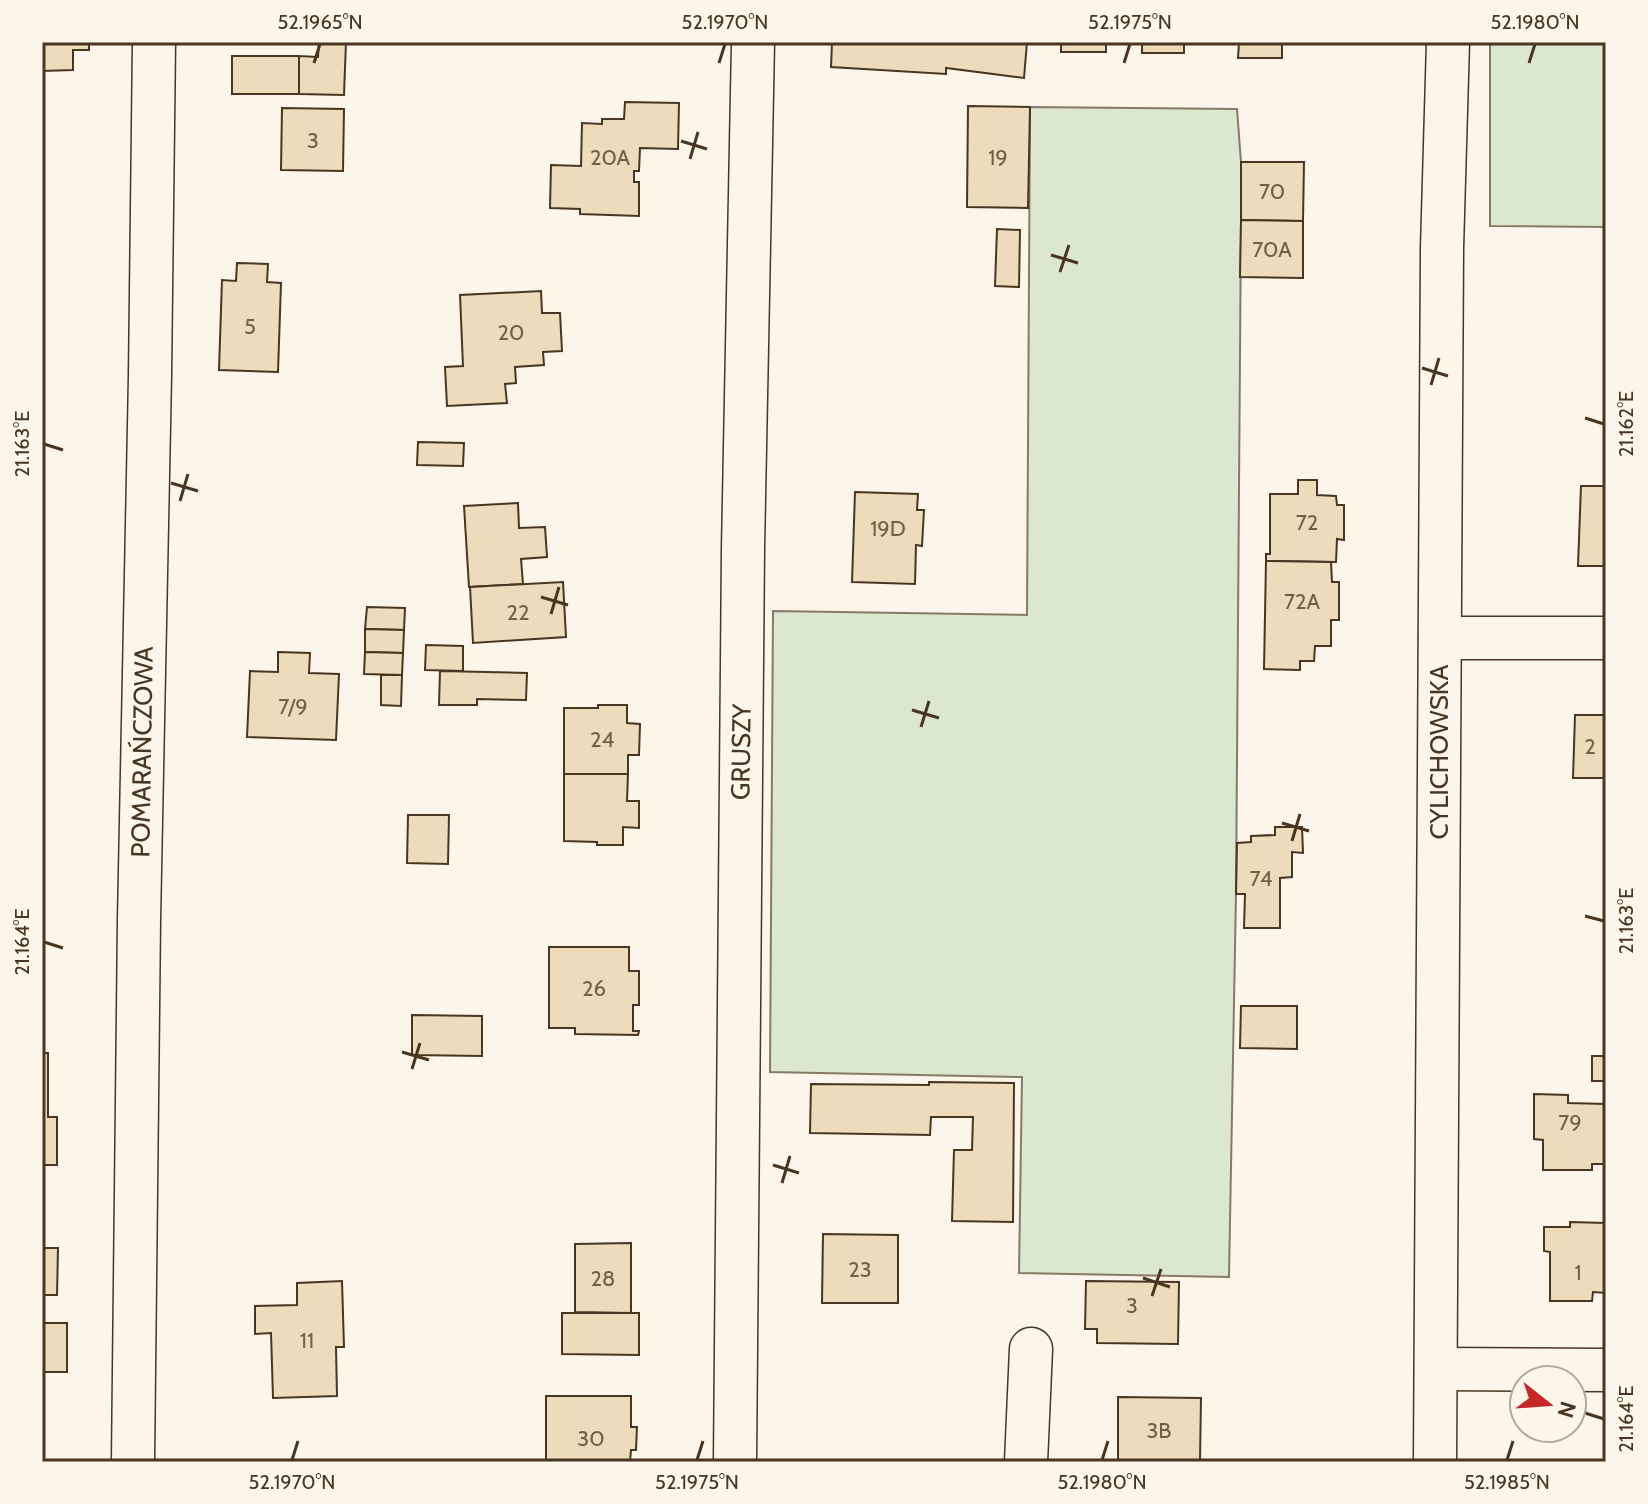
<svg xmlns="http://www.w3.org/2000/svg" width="1648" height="1504" font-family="Cabin,sans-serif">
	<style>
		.green { fill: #dce7d0; stroke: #887966; stroke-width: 2 }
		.building { fill: #ecdcbc; stroke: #4a3520; stroke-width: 2 }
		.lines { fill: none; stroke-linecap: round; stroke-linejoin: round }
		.street-casing { stroke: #4a3520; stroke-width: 45 }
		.street { stroke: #fbf6e9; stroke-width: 42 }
		.ticks { fill: none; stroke: #4a3520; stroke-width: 3 }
		.labels { text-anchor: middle; stroke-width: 6; stroke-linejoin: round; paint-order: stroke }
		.number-label { font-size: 22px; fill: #725f47 }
		.street-label { font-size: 26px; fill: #4a3520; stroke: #fbf6e9 }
		.neatline { fill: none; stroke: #4a3520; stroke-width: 3 }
		.ticks-label { font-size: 20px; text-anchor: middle; fill: #4a3520 }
	</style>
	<rect width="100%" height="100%" fill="#fbf6e9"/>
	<g class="green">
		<polygon points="1490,42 1606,42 1606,227 1490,226"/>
		<polygon points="1030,107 1237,109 1241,162 1241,220 1236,894 1229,1277 1019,1273 1022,1077 770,1072 773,611 1027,615"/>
	</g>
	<g class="building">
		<polygon points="42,42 89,42 89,50 73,50 73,70 42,71"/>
		<polygon points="319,42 346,42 344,95 299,94 299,56 318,57"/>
		<polygon points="832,42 1027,42 1024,78 946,68 946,74 831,67"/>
		<rect x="1061" y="42" width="45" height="10"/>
		<rect x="1142" y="42" width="42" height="11"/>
		<polygon points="1239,42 1282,42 1282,58 1238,58"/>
		<rect x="232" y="56" width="67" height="38"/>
		<polygon points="625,102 679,103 678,149 640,148 639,171 634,171 634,182 639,182 639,216 580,214 580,209 550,208 551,165 581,166 582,123 602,124 602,119 624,119"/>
		<polygon points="968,106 1030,107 1028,208 967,207"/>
		<polygon points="282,108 344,109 343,171 281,170"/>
		<polygon points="1241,162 1304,162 1303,221 1241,220"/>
		<polygon points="1241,220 1303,221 1303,278 1240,277"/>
		<polygon points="997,229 1020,230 1019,287 995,286"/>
		<polygon points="237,263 268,264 267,282 281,283 278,372 219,370 222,280 236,281"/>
		<polygon points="541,291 542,313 560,313 562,351 543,352 544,365 515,367 516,383 505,384 507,403 447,406 445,367 463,366 460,295"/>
		<polygon points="418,442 464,443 463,466 417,465"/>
		<polygon points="1298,480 1317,480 1317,495 1336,496 1337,505 1344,505 1344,540 1337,539 1336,562 1266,561 1266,554 1270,554 1270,494 1298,494"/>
		<polygon points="1581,486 1606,486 1606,566 1578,566"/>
		<polygon points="855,492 918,494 917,510 924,510 922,546 916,545 915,584 852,582"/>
		<polygon points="518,503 519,528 545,527 547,557 521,559 523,584 469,587 464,506"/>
		<polygon points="1266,561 1331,562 1332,582 1339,582 1339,620 1331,620 1331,646 1315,646 1314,661 1300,661 1300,670 1264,669"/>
		<polygon points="563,582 566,637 473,643 470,587"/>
		<polygon points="367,607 405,608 404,630 365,629"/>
		<polygon points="365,629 404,630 403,653 365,652"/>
		<polygon points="426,645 463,646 463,671 425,670"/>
		<polygon points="278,652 310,653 309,673 339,674 336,740 247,737 250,671 278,672"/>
		<polygon points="365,652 403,653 402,675 364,674"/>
		<polygon points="440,671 527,673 526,700 477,699 477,705 439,705"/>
		<polygon points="381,675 402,675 401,706 381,705"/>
		<polygon points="598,705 627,705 627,723 640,724 639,755 628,755 628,774 564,774 564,708 598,708"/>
		<polygon points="1575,715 1606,715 1606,778 1573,778"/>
		<polygon points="564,774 628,774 627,801 639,801 639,828 623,827 623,845 597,845 597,842 564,841"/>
		<polygon points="408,815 449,815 448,864 407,863"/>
		<polygon points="1275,827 1302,827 1303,853 1292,852 1292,877 1280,878 1280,928 1244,928 1245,894 1236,894 1237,843 1251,842 1251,836 1275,835"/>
		<polygon points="549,947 629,947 629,971 639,971 639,1005 633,1005 633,1031 639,1031 638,1035 575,1034 575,1028 549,1028"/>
		<polygon points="1241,1006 1297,1006 1297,1049 1240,1048"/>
		<polygon points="412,1015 482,1016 482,1056 412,1055"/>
		<polygon points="42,1053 48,1053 48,1117 57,1117 57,1165 42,1165"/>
		<rect x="1592" y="1056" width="14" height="25"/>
		<polygon points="929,1082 1014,1083 1013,1222 952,1221 954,1150 972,1150 973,1117 931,1117 930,1135 810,1133 811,1084 929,1085"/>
		<polygon points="1534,1094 1568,1095 1568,1103 1606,1104 1606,1164 1592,1164 1592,1170 1543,1170 1543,1140 1534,1139"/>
		<polygon points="1570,1222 1606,1223 1606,1293 1593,1292 1592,1301 1550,1301 1550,1252 1544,1251 1544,1227 1570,1227"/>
		<polygon points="823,1234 898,1235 898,1303 822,1303"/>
		<polygon points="631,1243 631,1313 575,1312 575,1244"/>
		<polygon points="42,1248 58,1248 57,1295 44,1295 44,1323 67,1323 67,1372 42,1372"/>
		<polygon points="342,1281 344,1347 336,1347 337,1396 273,1398 271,1333 255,1334 255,1306 297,1305 297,1283"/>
		<polygon points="1086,1281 1179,1282 1178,1344 1097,1343 1097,1329 1085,1329"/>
		<polygon points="562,1313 639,1313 639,1355 562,1354"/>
		<polygon points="546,1396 631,1396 631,1427 637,1427 636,1450 631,1450 630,1462 546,1462"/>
		<polygon points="1118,1397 1201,1398 1200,1462 1118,1462"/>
	</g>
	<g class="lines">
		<g class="street-casing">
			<g id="street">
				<polyline points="1440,638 1606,638"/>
				<polyline points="1436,1369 1606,1370"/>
				<polyline points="133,1462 139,920 150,376 154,42"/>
				<polyline points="735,1462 743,549 753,42"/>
				<polyline points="1026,1462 1031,1349"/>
				<polyline points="1435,1462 1442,248 1448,42"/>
			</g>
		</g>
		<use href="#street" class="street"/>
	</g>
	<path class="ticks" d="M314,63L320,44M719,63L725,44M1124,63L1130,44M1529,63L1535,44M681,141L707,149M690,159L698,132M1051,255L1078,263M1060,272L1069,245M1422,368L1448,376M1431,385L1439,358M1585,418L1604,424M44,444L63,450M171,483L198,491M180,501L188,474M541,597L568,605M551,614L559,587M912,710L939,718M921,727L929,701M1282,823L1309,831M1292,841L1300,814M1585,916L1604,921M44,942L63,948M402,1052L429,1060M412,1069L420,1043M773,1165L799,1173M782,1183L790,1156M1143,1278L1170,1287M1152,1296L1161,1269M1585,1413L1604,1419M292,1460L298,1441M697,1460L703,1441M1102,1460L1108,1441M1507,1460L1513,1441"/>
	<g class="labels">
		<g class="number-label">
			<text x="313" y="148">3</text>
			<text x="610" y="165">20A</text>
			<text x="998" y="165">19</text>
			<text x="1272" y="199">70</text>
			<text x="1272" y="257">70A</text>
			<text x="250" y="334">5</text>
			<text x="511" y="340">20</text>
			<text x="1307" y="530">72</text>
			<text x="888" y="536">19D</text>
			<text x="1302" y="609">72A</text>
			<text x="518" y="620">22</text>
			<text x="293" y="714">7/9</text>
			<text x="602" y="747">24</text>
			<text x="1590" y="754">2</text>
			<text x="1261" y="886">74</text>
			<text x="594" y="996">26</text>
			<text x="1570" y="1130">79</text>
			<text x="860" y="1277">23</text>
			<text x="1578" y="1280">1</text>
			<text x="603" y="1286">28</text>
			<text x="1132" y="1313">3</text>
			<text x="307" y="1348">11</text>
			<text x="1159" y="1438">3B</text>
			<text x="591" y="1446">30</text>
		</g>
		<g class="street-label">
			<text transform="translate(142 752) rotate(-89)" y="9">POMARAŃCZOWA</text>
			<text transform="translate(741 752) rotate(-89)" y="9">GRUSZY</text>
			<text transform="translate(1439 752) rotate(-90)" y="9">CYLICHOWSKA</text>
		</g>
	</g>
	<rect width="1648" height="1504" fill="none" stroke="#fbf6e9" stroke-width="88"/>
	<g transform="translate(1548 1404) rotate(107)"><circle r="38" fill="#fbf6e9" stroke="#b4a999" stroke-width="2"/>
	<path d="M0-6L14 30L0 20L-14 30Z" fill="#c62828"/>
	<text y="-12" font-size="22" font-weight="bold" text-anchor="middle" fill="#4a3520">N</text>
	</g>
	<rect x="44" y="44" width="1560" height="1416" class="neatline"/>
	<g class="ticks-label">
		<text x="320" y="29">52.1965°N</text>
		<text x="725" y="29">52.1970°N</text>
		<text x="1130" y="29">52.1975°N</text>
		<text x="1535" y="29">52.1980°N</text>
		<text transform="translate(1626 424) rotate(-90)" y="7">21.162°E</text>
		<text transform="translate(22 444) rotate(-90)" y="7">21.163°E</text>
		<text transform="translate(1626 921) rotate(-90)" y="7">21.163°E</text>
		<text transform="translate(22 942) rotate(-90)" y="7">21.164°E</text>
		<text transform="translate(1626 1419) rotate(-90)" y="7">21.164°E</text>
		<text x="292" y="1489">52.1970°N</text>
		<text x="697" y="1489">52.1975°N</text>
		<text x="1102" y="1489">52.1980°N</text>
		<text x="1507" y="1489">52.1985°N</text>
	</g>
</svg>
